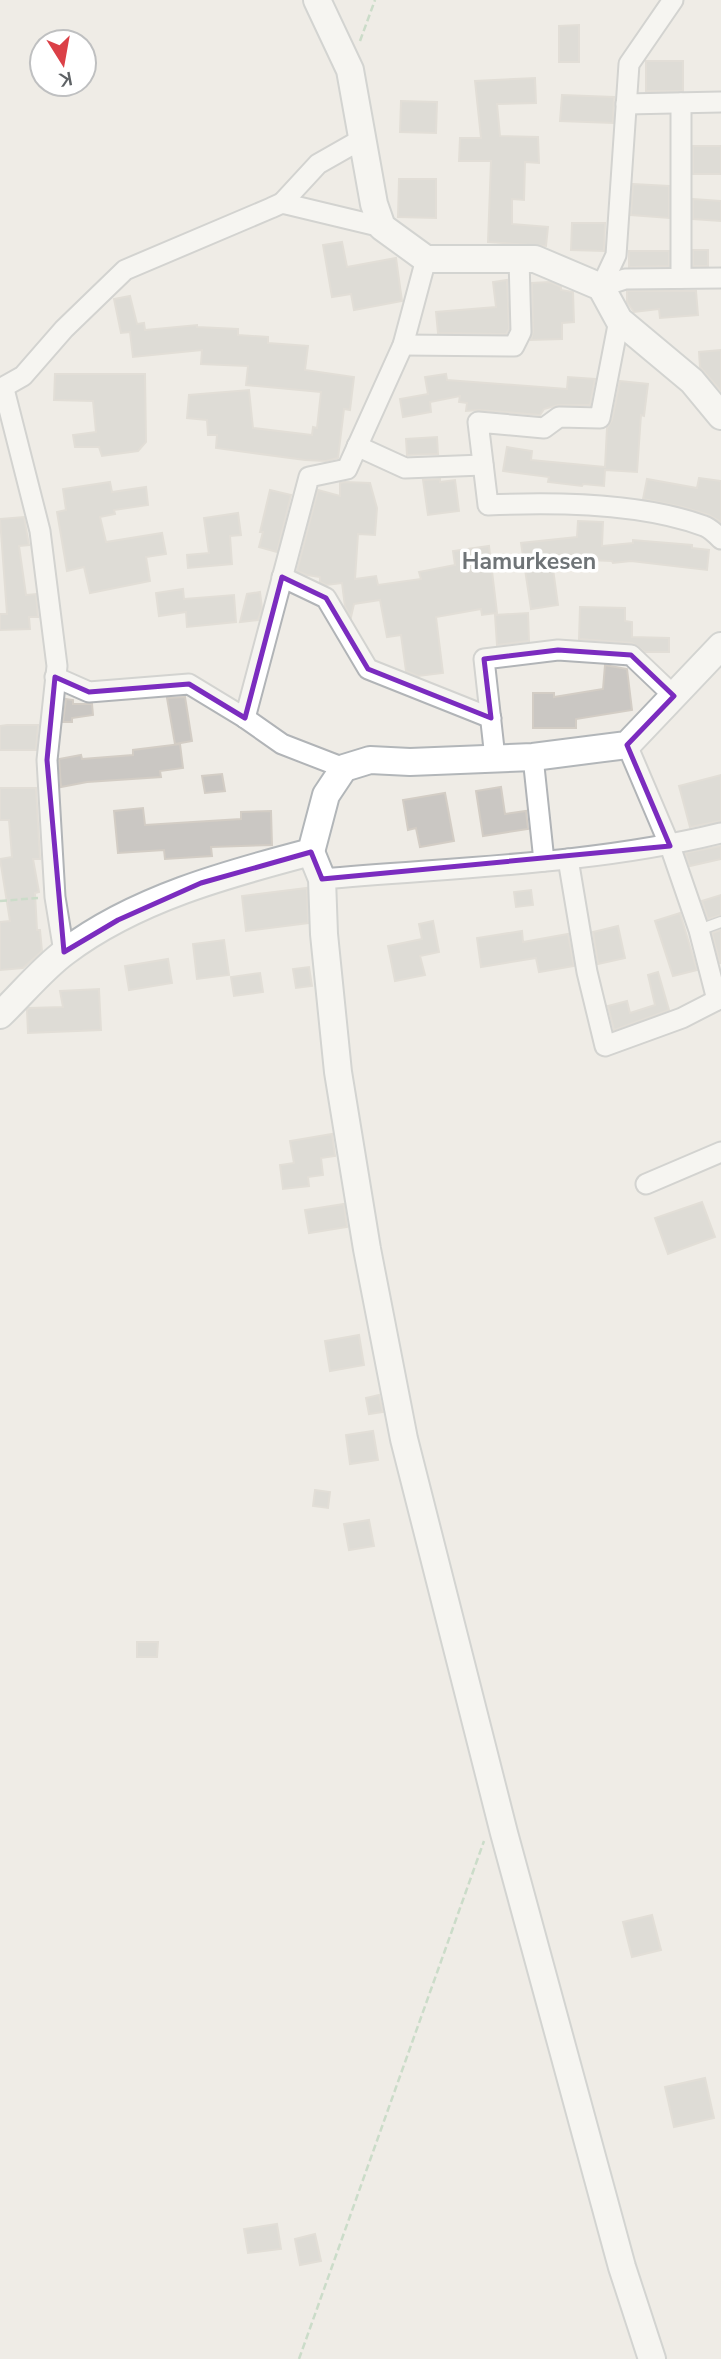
<svg xmlns="http://www.w3.org/2000/svg" width="721" height="2359" viewBox="0 0 721 2359" font-family="'Nunito Sans',sans-serif">
	<style>
		.building { fill: #cac7c3; stroke: #d3cdc5; stroke-width: 2 }
		.lines { fill: none; stroke-linecap: round; stroke-linejoin: round }
		.lane-casing { stroke: #b1b4b7; stroke-width: 13 }
		.street-casing { stroke: #b1b4b7; stroke-width: 23 }
		.secondary-casing { stroke: #b2b6b9; stroke-width: 30 }
		.path { stroke: #a0c7a6; stroke-width: 2.5; stroke-dasharray: 7 3.5; stroke-linecap: butt }
		.lane { stroke: #fff; stroke-width: 10 }
		.street { stroke: #fff; stroke-width: 19 }
		.secondary { stroke: #fff; stroke-width: 26 }
		.marked { fill: none; stroke: #7b2cbf; stroke-width: 5; stroke-linejoin: round }
		.labels { text-anchor: middle; stroke-width: 7; stroke-linejoin: round; paint-order: stroke }
		.quarter-label { font-size: 23px; font-weight: bold; fill: #6f7477; stroke: #fff }
	</style>
	<rect width="100%" height="100%" fill="#efece6"/>
	<g class="building">
		<polygon points="579,25 579,62 559,62 559,26"/>
		<rect x="646" y="61" width="37" height="30"/>
		<polygon points="535,78 536,103 497,104 500,136 538,137 539,163 525,162 524,200 512,199 512,224 548,227 546,246 488,242 491,161 459,161 460,138 481,138 475,81"/>
		<polygon points="562,95 614,97 613,123 560,121"/>
		<polygon points="401,101 437,102 436,133 400,132"/>
		<rect x="693" y="146" width="28" height="28"/>
		<polygon points="399,179 436,179 436,218 398,217"/>
		<polygon points="633,184 669,186 669,218 631,215"/>
		<polygon points="693,199 721,201 721,221 693,219"/>
		<polygon points="572,223 605,223 604,251 571,250"/>
		<polygon points="342,242 347,267 396,258 402,301 354,310 351,294 332,297 323,245"/>
		<rect x="693" y="250" width="15" height="16"/>
		<polygon points="629,251 669,251 669,266 629,267"/>
		<polygon points="507,280 509,329 506,334 438,333 436,312 496,307 493,282"/>
		<polygon points="550,282 561,287 561,290 573,292 574,322 562,323 562,339 531,340 533,332 532,283"/>
		<polygon points="627,291 696,291 698,315 660,318 659,309 634,312 627,302"/>
		<polygon points="130,296 137,324 144,323 145,330 197,325 197,327 238,329 238,335 268,337 268,343 308,346 305,370 354,377 350,410 344,409 338,458 326,461 305,460 216,448 217,435 208,435 207,420 187,418 189,395 249,390 253,428 312,435 313,427 317,428 321,392 246,385 248,366 201,364 202,350 133,357 130,332 121,333 114,299"/>
		<polygon points="721,350 721,391 700,367 699,352"/>
		<polygon points="55,374 145,374 146,442 138,451 102,456 99,447 75,447 73,435 96,432 93,401 54,400"/>
		<polygon points="446,374 447,380 567,389 568,377 595,379 590,405 558,405 544,409 540,415 479,410 466,411 467,403 459,402 460,396 430,402 431,412 403,417 400,399 428,394 425,377"/>
		<polygon points="620,381 648,384 644,416 641,415 637,472 605,470 604,486 583,484 582,486 548,482 549,477 503,471 507,447 532,451 531,460 605,467 607,428 612,420"/>
		<polygon points="437,437 438,454 407,455 406,439"/>
		<polygon points="699,478 721,481 721,522 709,515 683,507 643,499 647,479 697,488"/>
		<polygon points="440,479 440,482 455,480 459,511 428,515 423,480"/>
		<polygon points="110,482 112,492 146,487 148,505 114,510 115,514 100,517 106,542 162,533 166,554 146,557 150,581 90,593 84,567 67,571 57,512 66,510 63,489"/>
		<polygon points="345,482 370,483 377,508 375,535 358,534 355,579 376,576 378,585 421,579 419,572 455,565 453,551 489,546 497,613 482,615 481,609 436,617 443,673 418,676 406,671 401,635 387,637 380,600 354,604 351,617 345,607 342,583 326,585 320,582 320,577 307,575 297,571 318,490 340,496 340,483"/>
		<polygon points="270,490 291,495 277,552 259,547 263,532 260,532"/>
		<polygon points="238,513 241,535 230,536 232,564 188,568 187,555 209,553 204,518"/>
		<polygon points="24,517 29,545 19,546 26,595 36,594 38,617 29,617 30,629 0,630 0,614 7,614 0,519"/>
		<polygon points="578,521 603,522 602,546 633,543 633,540 692,545 692,548 709,550 707,570 631,561 613,563 612,561 563,559 564,568 553,569 558,605 531,609 521,543 577,537"/>
		<polygon points="183,589 184,599 234,595 236,622 187,627 186,612 159,616 156,593"/>
		<polygon points="260,592 262,608 258,620 240,622 247,594"/>
		<polygon points="580,607 625,608 625,621 632,622 632,637 669,638 669,652 645,652 632,643 579,639"/>
		<polygon points="528,613 529,641 497,645 495,615"/>
		<polygon points="605,665 627,669 632,710 576,719 576,728 533,728 533,693 554,693 554,697 603,689"/>
		<polygon points="185,697 192,741 175,744 167,698"/>
		<polygon points="66,699 73,700 73,704 92,704 93,715 72,718 72,722 63,722"/>
		<polygon points="7,725 38,725 36,750 0,750 0,726"/>
		<polygon points="180,744 183,768 160,771 161,777 87,782 61,787 59,759 81,755 82,759 133,755 133,750"/>
		<polygon points="222,774 225,791 205,793 202,776"/>
		<polygon points="721,775 721,821 690,827 679,786"/>
		<polygon points="501,787 505,814 526,811 528,829 483,836 476,791"/>
		<polygon points="0,788 36,788 40,859 33,859 39,892 35,893 37,930 40,930 42,951 23,968 0,970 0,922 10,921 0,859 12,857 9,820 0,820"/>
		<polygon points="445,793 454,841 420,847 416,828 408,830 403,800"/>
		<polygon points="143,808 145,825 241,819 241,812 271,811 272,845 211,847 212,856 165,859 164,850 118,853 114,811"/>
		<polygon points="721,846 721,859 690,866 685,853"/>
		<polygon points="307,888 308,923 246,931 242,896"/>
		<polygon points="531,890 533,905 516,907 514,892"/>
		<polygon points="721,895 721,915 708,919 702,901"/>
		<polygon points="680,913 697,970 673,976 655,921"/>
		<polygon points="433,921 439,952 420,956 425,975 395,981 388,946 422,939 419,924"/>
		<polygon points="618,926 625,958 598,964 593,932"/>
		<polygon points="721,930 721,963 720,963 712,933"/>
		<polygon points="522,931 523,942 568,934 574,966 539,972 536,958 481,967 477,938"/>
		<polygon points="224,940 229,975 197,979 193,944"/>
		<polygon points="168,959 172,983 129,990 125,966"/>
		<polygon points="309,967 312,986 296,988 293,969"/>
		<polygon points="658,972 669,1010 614,1030 608,1006 627,1001 630,1013 655,1005 648,975"/>
		<polygon points="260,973 263,992 234,996 231,977"/>
		<polygon points="99,989 101,1030 28,1033 27,1010 29,1008 63,1007 60,991"/>
		<polygon points="332,1134 335,1156 321,1158 323,1175 308,1177 309,1186 283,1189 280,1165 294,1163 290,1141"/>
		<polygon points="702,1202 715,1237 668,1254 655,1218"/>
		<polygon points="344,1204 347,1227 309,1233 305,1210"/>
		<polygon points="359,1335 364,1365 330,1371 325,1341"/>
		<polygon points="379,1395 383,1412 369,1414 366,1398"/>
		<polygon points="373,1431 378,1460 350,1464 346,1435"/>
		<polygon points="315,1490 330,1492 328,1508 313,1506"/>
		<polygon points="369,1520 374,1546 349,1550 344,1524"/>
		<polygon points="137,1642 158,1642 157,1657 137,1657"/>
		<polygon points="652,1915 661,1950 632,1957 623,1922"/>
		<polygon points="705,2078 714,2118 674,2127 665,2087"/>
		<polygon points="277,2224 281,2249 248,2253 244,2229"/>
		<polygon points="315,2234 321,2261 300,2265 295,2239"/>
	</g>
	<g class="lines">
		<defs>
			<polyline id="lane" points="699,930 721,922"/>
			<g id="street">
				<polyline points="681,103 681,278"/>
				<polyline points="626,104 721,102"/>
				<polyline points="282,203 318,164 362,139"/>
				<polyline points="601,287 616,255 629,64 673,0"/>
				<polyline points="601,287 625,279 721,278"/>
				<path d="M619 320 600 418 559 417 544 428 478 422 488 505C553 502 642 503 704 526 710 528 716 534 721 539"/>
				<polyline points="403,345 514,346 521,332 519,259"/>
				<polyline points="0,389 23,376 64,329 125,270 271,208 282,203 382,227"/>
				<polyline points="4,389 40,531 57,666 47,760 55,897 64,952"/>
				<polyline points="357,446 405,468 483,465"/>
				<polyline points="282,577 326,598 368,669 491,718"/>
				<polyline points="55,677 89,692 189,684 245,718 282,744 344,768"/>
				<polyline points="245,718 309,477 347,469 403,345 426,259"/>
				<polyline points="627,745 670,846 699,930 717,1000"/>
				<polyline points="533,757 544,861"/>
				<polyline points="495,758 484,659 558,650 631,655 674,696"/>
				<polyline points="568,859 587,972 605,1046 682,1018 721,998"/>
				<path d="M322 879C455 867 591 865 721 833"/>
				<polyline points="646,1184 721,1152"/>
			</g>
			<g id="secondary">
				<polyline points="317,0 350,70 374,204 382,227 426,259 535,259 601,287 619,320 692,381 721,416"/>
				<polyline points="311,852 322,879 324,934 338,1072 367,1249 404,1439 504,1833 622,2267 652,2359"/>
				<path d="M0 1015C21 995 42 969 65 952 135 899 227 874 311 852L326 795 344 768 370 760 410 762 533 757 627 745 721 646"/>
			</g>
		</defs>
		<use href="#lane" class="lane-casing"/>
		<use href="#street" class="street-casing"/>
		<use href="#secondary" class="secondary-casing"/>
		<g class="path">
			<polyline points="360,41 375,0"/>
			<polyline points="0,901 38,898"/>
			<polyline points="299,2359 484,1841"/>
		</g>
		<use href="#lane" class="lane"/>
		<use href="#street" class="street"/>
		<use href="#secondary" class="secondary"/>
	</g>
	<path d="M0 0H721V2359H0ZM282 577 326 598 368 669 491 718 484 659 558 650 631 655 674 696 627 745 670 846 322 879 311 852 201 883 118 920 64 952 47 760 55 677 89 692 189 684 245 718Z" fill="#efece6" fill-opacity=".55" fill-rule="evenodd"/>
	<path class="marked" d="M282 577 326 598 368 669 491 718 484 659 558 650 631 655 674 696 627 745 670 846 322 879 311 852 201 883 118 920 64 952 47 760 55 677 89 692 189 684 245 718Z"/>
	<g class="labels">
		<g class="quarter-label">
			<text x="529" y="569">Hamurkesen</text>
		</g>
	</g>
	<g transform="translate(63 63) rotate(169)"><circle r="33" fill="#ffffff" stroke="#bfc0c1" stroke-width="2"/>
	<path d="M0-5L12 26L0 18L-12 26Z" fill="#db4047"/>
	<text y="-10" font-size="19" font-weight="bold" text-anchor="middle" fill="#5e6265">K</text>
	</g>
</svg>
